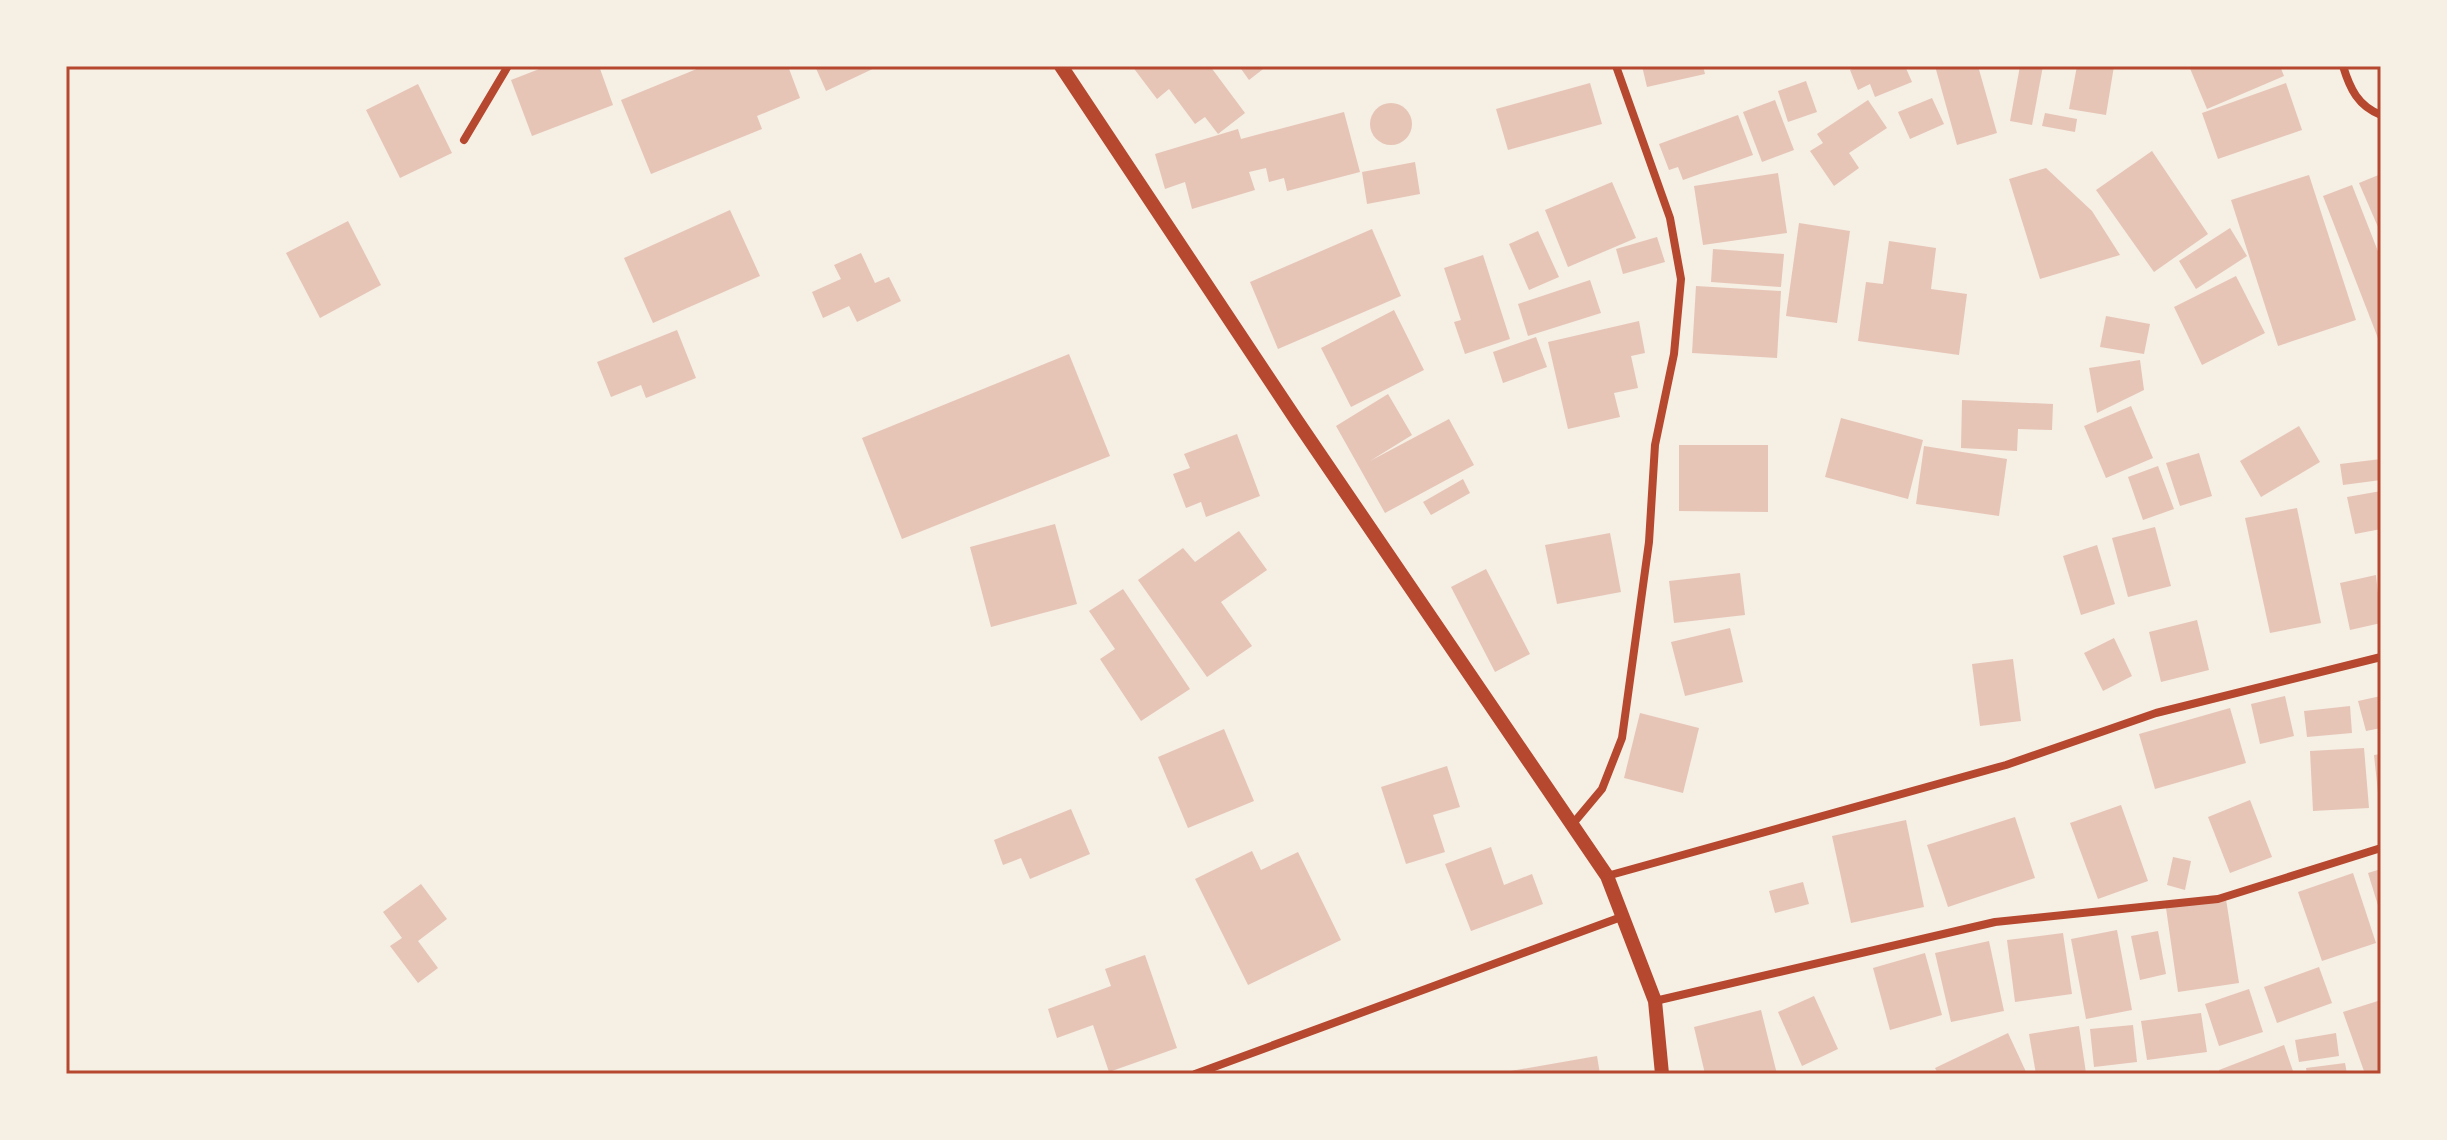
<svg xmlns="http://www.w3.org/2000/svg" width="2447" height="1140" viewBox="0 0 2447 1140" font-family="'Varela Round',sans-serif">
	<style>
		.building { fill: #e6c5b7 }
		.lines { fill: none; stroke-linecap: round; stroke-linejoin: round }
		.minor { stroke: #b5482f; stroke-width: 8 }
		.tertiary { stroke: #b5482f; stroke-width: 14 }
		.neatline { fill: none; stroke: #b5482f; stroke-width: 3 }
	</style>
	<rect width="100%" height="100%" fill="#f6efe4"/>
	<g class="building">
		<polygon points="547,66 599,66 613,105 532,136 511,80"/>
		<polygon points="704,66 788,66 800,98 757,116 762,129 651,174 621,100"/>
		<polygon points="815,66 879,66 826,91"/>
		<polygon points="1132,66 1210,66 1245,113 1218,134 1205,117 1195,124 1169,89 1157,99"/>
		<polygon points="1239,66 1267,66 1249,80"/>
		<polygon points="1642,66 1703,66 1705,74 1647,87"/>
		<polygon points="1858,66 1905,66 1912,82 1875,97 1870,84 1858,90 1850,70"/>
		<polygon points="1935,66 1978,66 1997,133 1957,145"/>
		<polygon points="2020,66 2043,66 2032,125 2010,121"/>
		<polygon points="2077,66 2114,66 2106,115 2069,109"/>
		<polygon points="2189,66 2280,66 2284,76 2207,109"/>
		<polygon points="1806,81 1817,112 1788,122 1778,91"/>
		<polygon points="1590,83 1602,124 1508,150 1496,109"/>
		<polygon points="2286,83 2302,130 2218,159 2202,113"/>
		<polygon points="418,84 452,153 400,178 366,110"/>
		<polygon points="1932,98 1944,124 1910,139 1898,112"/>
		<polygon points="1775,100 1794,150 1762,162 1743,112"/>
		<polygon points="1868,100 1887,128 1849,153 1859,168 1834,186 1810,151 1823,143 1817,134"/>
		<circle cx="1391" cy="124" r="21"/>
		<polygon points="1344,112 1360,172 1287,191 1284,178 1269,182 1266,168 1249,172 1255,190 1192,209 1185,182 1165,189 1155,154 1238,129 1241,139"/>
		<polygon points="2045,113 2077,119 2075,132 2042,126"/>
		<polygon points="1738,115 1753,155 1683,180 1678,167 1669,170 1659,144"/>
		<polygon points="2152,151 2208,234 2154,272 2096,190"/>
		<polygon points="1415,162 1420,194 1367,204 1362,172"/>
		<polygon points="2046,168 2092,211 2120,255 2040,279 2009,179"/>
		<polygon points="1778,173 1787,233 1703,245 1694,186"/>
		<polygon points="2381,174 2381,234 2359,183"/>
		<polygon points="2309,175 2356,320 2278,346 2231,200"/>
		<polygon points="1612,182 1636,238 1568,267 1545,210"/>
		<polygon points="2352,185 2381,259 2381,346 2323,196"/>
		<polygon points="730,210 760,276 653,323 624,258"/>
		<polygon points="348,221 381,285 320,318 286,253"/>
		<polygon points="1799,223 1850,231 1837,323 1786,316"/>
		<polygon points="2230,228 2247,256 2196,289 2179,261"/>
		<polygon points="1372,229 1401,296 1278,349 1250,282"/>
		<polygon points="1538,231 1559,277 1529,290 1509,244"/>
		<polygon points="1657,237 1665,262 1623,274 1616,249"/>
		<polygon points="1889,241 1936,248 1931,289 1967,294 1959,355 1858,341 1866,282 1883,284"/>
		<polygon points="1713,249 1784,254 1781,287 1711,282"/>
		<polygon points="861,253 875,283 889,277 901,301 857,322 849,306 823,318 812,292 841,279 834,265"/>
		<polygon points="1483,255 1510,339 1465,354 1454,322 1461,320 1444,268"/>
		<polygon points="2236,276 2265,333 2202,365 2174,307"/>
		<polygon points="1590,280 1601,313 1528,336 1518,304"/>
		<polygon points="1696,286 1781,291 1777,358 1692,353"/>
		<polygon points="1394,310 1424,370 1351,407 1321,348"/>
		<polygon points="2106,316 2150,324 2144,354 2100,347"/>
		<polygon points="1639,321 1645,353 1631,356 1638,388 1614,393 1620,417 1568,429 1548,342"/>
		<polygon points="677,330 696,378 646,398 641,385 611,397 597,362"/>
		<polygon points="1536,337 1547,367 1503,383 1493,352"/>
		<polygon points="1069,354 1110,456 902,539 862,438"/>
		<polygon points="2140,360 2144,390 2097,413 2089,368"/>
		<polygon points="1388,394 1412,435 1370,461 1449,419 1474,465 1385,513 1336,426"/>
		<polygon points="1962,400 2053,404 2052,430 2018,429 2017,451 1961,448"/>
		<polygon points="2131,406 2153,458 2106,478 2084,426"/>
		<polygon points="1841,418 1923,440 1908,499 1825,477"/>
		<polygon points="2299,426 2320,462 2261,497 2240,461"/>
		<polygon points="1237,434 1260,496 1206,517 1201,502 1186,508 1173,474 1190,468 1184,454"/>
		<polygon points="1679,445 1768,445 1768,512 1679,511"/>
		<polygon points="1924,446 2007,459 1999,516 1916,504"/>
		<polygon points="2199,453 2212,496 2180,506 2166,463"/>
		<polygon points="2381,459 2381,480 2343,485 2340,464"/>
		<polygon points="2158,466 2174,509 2143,520 2128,477"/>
		<polygon points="1463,479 1470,493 1431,515 1423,502"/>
		<polygon points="2381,491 2381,529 2355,534 2347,497"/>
		<polygon points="2297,508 2321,623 2270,633 2245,518"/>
		<polygon points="1055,524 1077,604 991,627 970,547"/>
		<polygon points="2155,527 2171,586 2128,597 2112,538"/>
		<polygon points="1239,531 1267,570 1221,602 1252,646 1207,677 1138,580 1183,548 1195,562"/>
		<polygon points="1610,533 1621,592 1557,604 1545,545"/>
		<polygon points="2097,545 2115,604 2081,615 2063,556"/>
		<polygon points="1486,569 1530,654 1495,672 1451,587"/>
		<polygon points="1740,573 1745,615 1674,623 1669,581"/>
		<polygon points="2376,575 2381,623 2350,630 2340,583"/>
		<polygon points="1123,589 1190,689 1141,721 1100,659 1115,649 1089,611"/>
		<polygon points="2197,620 2209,670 2161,682 2149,632"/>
		<polygon points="1730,628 1743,682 1685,696 1671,642"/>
		<polygon points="2114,638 2132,676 2103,691 2084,653"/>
		<polygon points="2013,659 2021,721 1980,726 1972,664"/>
		<polygon points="2285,696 2294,736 2260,744 2251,704"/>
		<polygon points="2381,696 2381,728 2366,731 2358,701"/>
		<polygon points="2350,706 2352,733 2307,737 2304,711"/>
		<polygon points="2230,708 2246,763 2155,789 2139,734"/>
		<polygon points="1640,713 1699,728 1683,793 1624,778"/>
		<polygon points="1224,729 1254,801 1188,828 1158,757"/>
		<polygon points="2364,748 2369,808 2313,811 2310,751"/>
		<polygon points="2381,754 2381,802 2379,802 2374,755"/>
		<polygon points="1447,766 1460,807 1433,815 1445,852 1406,864 1381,787"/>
		<polygon points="2250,800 2272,857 2230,873 2208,817"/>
		<polygon points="2121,805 2148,881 2098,899 2070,823"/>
		<polygon points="1071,809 1090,854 1030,879 1021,858 1003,865 994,840"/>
		<polygon points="2015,817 2035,878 1948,907 1927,845"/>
		<polygon points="1906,820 1924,907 1851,923 1832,836"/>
		<polygon points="1491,847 1504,885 1532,874 1543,904 1471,931 1445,864"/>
		<polygon points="1252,851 1261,870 1298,852 1341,940 1248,985 1195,879"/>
		<polygon points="2173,857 2191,861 2185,890 2167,885"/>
		<polygon points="2381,869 2381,912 2380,912 2368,873"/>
		<polygon points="2353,873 2376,943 2322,961 2298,892"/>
		<polygon points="1803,882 1809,904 1775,913 1769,891"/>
		<polygon points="421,884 447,919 418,941 438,968 418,983 390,946 402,938 383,912"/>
		<polygon points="2226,899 2239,983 2178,992 2166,908"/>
		<polygon points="2117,930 2132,1010 2086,1019 2071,939"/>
		<polygon points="2158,931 2166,974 2140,980 2131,936"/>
		<polygon points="2063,933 2072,994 2015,1002 2007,940"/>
		<polygon points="1989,941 2004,1011 1951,1022 1935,953"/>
		<polygon points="1925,953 1942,1015 1890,1030 1873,968"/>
		<polygon points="1145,955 1177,1048 1109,1072 1093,1025 1057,1038 1048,1009 1111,986 1105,969"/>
		<polygon points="2319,967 2332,1003 2277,1023 2264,987"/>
		<polygon points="2249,989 2263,1032 2219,1046 2205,1004"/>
		<polygon points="1814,996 1838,1049 1802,1066 1778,1012"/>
		<polygon points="2381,1000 2381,1074 2365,1074 2343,1012"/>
		<polygon points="1761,1010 1777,1074 1705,1074 1694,1027"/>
		<polygon points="2201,1013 2207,1052 2147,1060 2141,1021"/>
		<polygon points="2133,1025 2137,1062 2094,1067 2090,1029"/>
		<polygon points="2079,1026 2086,1073 2036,1074 2029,1034"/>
		<polygon points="2008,1033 2027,1074 1938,1074 1935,1068"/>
		<polygon points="2336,1033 2339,1056 2299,1062 2295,1040"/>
		<polygon points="2284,1045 2294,1074 2220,1074 2219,1070"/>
		<polygon points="1597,1056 1600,1074 1505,1074 1505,1072"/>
		<polygon points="2345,1063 2347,1074 2307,1074 2306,1068"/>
	</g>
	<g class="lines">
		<g class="minor">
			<path d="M2343 66C2350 89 2358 106 2381 115"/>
			<polyline points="464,140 508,66"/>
			<polyline points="1571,826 1602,789 1622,738 1649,542 1655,445 1674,354 1681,279 1670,218 1616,66"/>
			<polyline points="1607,876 2006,765 2156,713 2381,657"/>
			<polyline points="1655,1001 1995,922 2218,899 2381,848"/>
			<polyline points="1195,1074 1624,916"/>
		</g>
		<polyline class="tertiary" points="1061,66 1297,421 1607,876 1655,1001 1662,1074"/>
	</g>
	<rect width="2447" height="1140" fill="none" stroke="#f6efe4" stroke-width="136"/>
	<rect x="68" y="68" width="2311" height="1004" class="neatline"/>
</svg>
